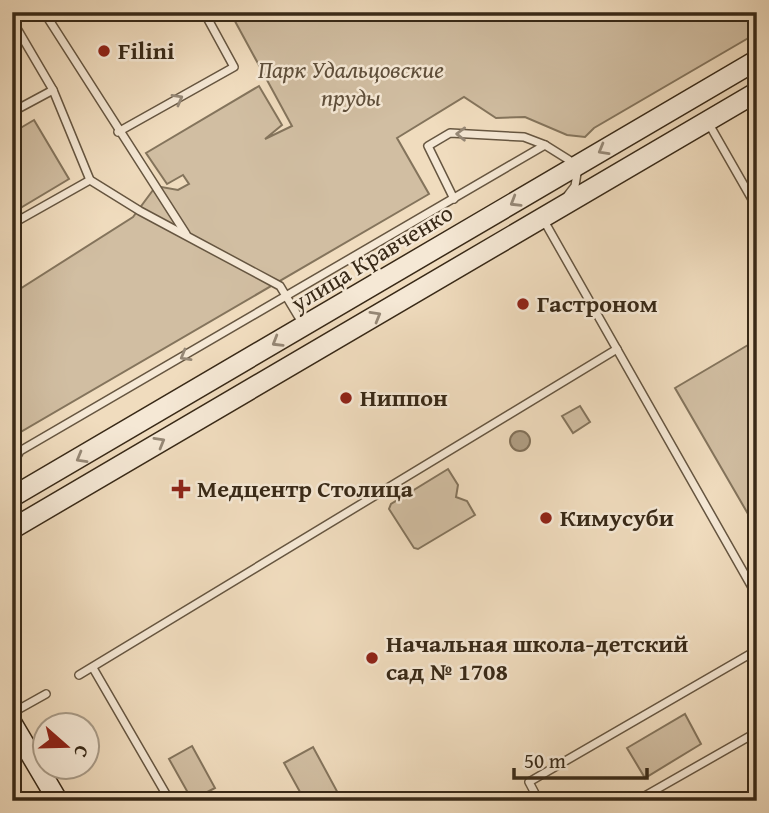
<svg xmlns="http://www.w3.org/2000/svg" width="769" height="813" viewBox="0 0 769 813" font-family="'Gentium Book Plus',serif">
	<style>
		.green { fill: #d1bea2; stroke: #84745c; stroke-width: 2 }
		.water { fill: #b19f85; stroke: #817059; stroke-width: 2 }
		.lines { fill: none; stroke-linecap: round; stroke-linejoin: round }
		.lane-casing { stroke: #665641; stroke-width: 10 }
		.secondary-casing { stroke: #382917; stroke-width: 22 }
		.lane { stroke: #f5e8d5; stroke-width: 7 }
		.secondary { stroke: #f5e8d5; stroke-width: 19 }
		.oneway { stroke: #968876 }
		.poi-dot { fill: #8f2418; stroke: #f5e8d5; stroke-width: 2.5 }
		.labels { text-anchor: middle; stroke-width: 5; stroke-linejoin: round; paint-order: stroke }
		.poi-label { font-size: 24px; font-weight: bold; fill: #382917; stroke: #f5e8d5; text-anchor: start }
		.park-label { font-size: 24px; font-style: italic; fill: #5e4e3a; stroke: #f5e8d5 }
		.street-label { font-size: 24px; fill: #382917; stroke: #f5e8d5 }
	</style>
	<rect width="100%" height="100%" fill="#f0dcbe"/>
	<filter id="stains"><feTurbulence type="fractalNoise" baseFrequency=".00286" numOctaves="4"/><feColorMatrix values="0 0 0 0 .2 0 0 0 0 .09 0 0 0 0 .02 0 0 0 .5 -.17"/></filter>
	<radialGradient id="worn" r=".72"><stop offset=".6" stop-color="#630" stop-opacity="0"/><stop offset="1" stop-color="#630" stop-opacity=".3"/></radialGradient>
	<g class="green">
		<polygon points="230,12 757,12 757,33 594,128 585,137 567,135 525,117 496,118 464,97 397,138 429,194 12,437 12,294 133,217 156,186 178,190 189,184 183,175 167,184 146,153 259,86 282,125 265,139 292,126"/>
		<polygon points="34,120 69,179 12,213 12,133"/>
		<polygon points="748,345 757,360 755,526 675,388"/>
		<polygon points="580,406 590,422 573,433 562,416"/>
		<polygon points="448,469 458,485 456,497 467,501 475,515 418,549 414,548 389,509 391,504"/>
		<polygon points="685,714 701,744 645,778 627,748"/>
		<polygon points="192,746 215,788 192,800 169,759"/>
		<polygon points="313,747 339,795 328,801 305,801 284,763"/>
	</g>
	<circle class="water" cx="520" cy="441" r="10"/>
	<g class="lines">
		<defs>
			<g id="lane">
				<polyline points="44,12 186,234"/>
				<polyline points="12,20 53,90 90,180 140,211 280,286 304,326"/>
				<polyline points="12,112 53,90"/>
				<polyline points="709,124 757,208"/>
				<polyline points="118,132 234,67 204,12"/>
				<polyline points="454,199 428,146 450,133 524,137 545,145"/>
				<polyline points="543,219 757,596"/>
				<polyline points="12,224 90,180"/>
				<polyline points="12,465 20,451 545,145 569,160 577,173 575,186 568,195"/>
				<polyline points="93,668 170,801"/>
				<polyline points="79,675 617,349"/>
				<polyline points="12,713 46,694"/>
				<polyline points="539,801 529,782 757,650"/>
				<polyline points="636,801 757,732"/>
			</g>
			<g id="secondary">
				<polyline points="12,497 757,60"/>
				<polyline points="12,529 757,92"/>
				<polyline points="12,723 58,801"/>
			</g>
		</defs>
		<use href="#lane" class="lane-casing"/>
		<use href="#secondary" class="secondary-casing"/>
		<use href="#lane" class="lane"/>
		<use href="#secondary" class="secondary"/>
	</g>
	<defs><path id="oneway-chevron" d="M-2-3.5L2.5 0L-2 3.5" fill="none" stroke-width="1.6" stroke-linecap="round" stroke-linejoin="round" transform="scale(1.75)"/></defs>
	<g class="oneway">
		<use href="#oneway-chevron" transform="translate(178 99) rotate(-29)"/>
		<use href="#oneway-chevron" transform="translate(461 134) rotate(-179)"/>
		<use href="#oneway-chevron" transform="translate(603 150) rotate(150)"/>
		<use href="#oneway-chevron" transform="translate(515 202) rotate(149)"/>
		<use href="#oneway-chevron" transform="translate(376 316) rotate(-30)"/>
		<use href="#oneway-chevron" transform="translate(277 342) rotate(149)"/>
		<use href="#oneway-chevron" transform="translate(185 356) rotate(150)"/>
		<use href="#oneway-chevron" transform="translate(160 442) rotate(-30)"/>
		<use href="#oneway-chevron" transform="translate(81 458) rotate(150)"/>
	</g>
	<g class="poi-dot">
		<circle cx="104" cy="51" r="7"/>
		<circle cx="523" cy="304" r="7"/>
		<circle cx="346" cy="398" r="7"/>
		<path d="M177.5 478.5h7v7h7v7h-7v7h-7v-7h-7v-7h7z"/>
		<circle cx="546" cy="518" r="7"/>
		<circle cx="372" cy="658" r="7"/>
	</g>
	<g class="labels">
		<g class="poi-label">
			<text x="118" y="59">Filini</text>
			<text x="537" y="312">Гастроном</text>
			<text x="360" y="406">Ниппон</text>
			<text x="197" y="497">Медцентр Столица</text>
			<text x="560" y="526">Кимусуби</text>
			<text x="386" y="652">Начальная школа-детский<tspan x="386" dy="28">сад № 1708</tspan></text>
		</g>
		<g class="park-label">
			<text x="351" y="78">Парк Удальцовские<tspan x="351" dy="28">пруды</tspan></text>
		</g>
		<g class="street-label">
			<text transform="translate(372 258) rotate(-31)" y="8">улица Кравченко</text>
		</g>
	</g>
	<rect width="769" height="813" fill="none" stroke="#f0dcbe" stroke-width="42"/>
	<rect x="14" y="14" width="741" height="785" fill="none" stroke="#382917" stroke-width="3.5"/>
	<rect x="21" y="21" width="727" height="771" fill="none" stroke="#382917" stroke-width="2"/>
	<g transform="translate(66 746) rotate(110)"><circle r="33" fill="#f5e8d5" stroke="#a99c89" stroke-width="2"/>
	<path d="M0-5L12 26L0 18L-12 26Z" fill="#8f2418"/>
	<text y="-10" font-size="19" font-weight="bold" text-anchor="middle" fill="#382917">С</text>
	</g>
	<path d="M514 768v10h133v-10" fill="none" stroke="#382917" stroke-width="3.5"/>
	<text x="524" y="768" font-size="21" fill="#382917" stroke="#f5e8d5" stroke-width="5" paint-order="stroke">50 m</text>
	<rect width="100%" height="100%" filter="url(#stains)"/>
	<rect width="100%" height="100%" fill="url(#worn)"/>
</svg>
